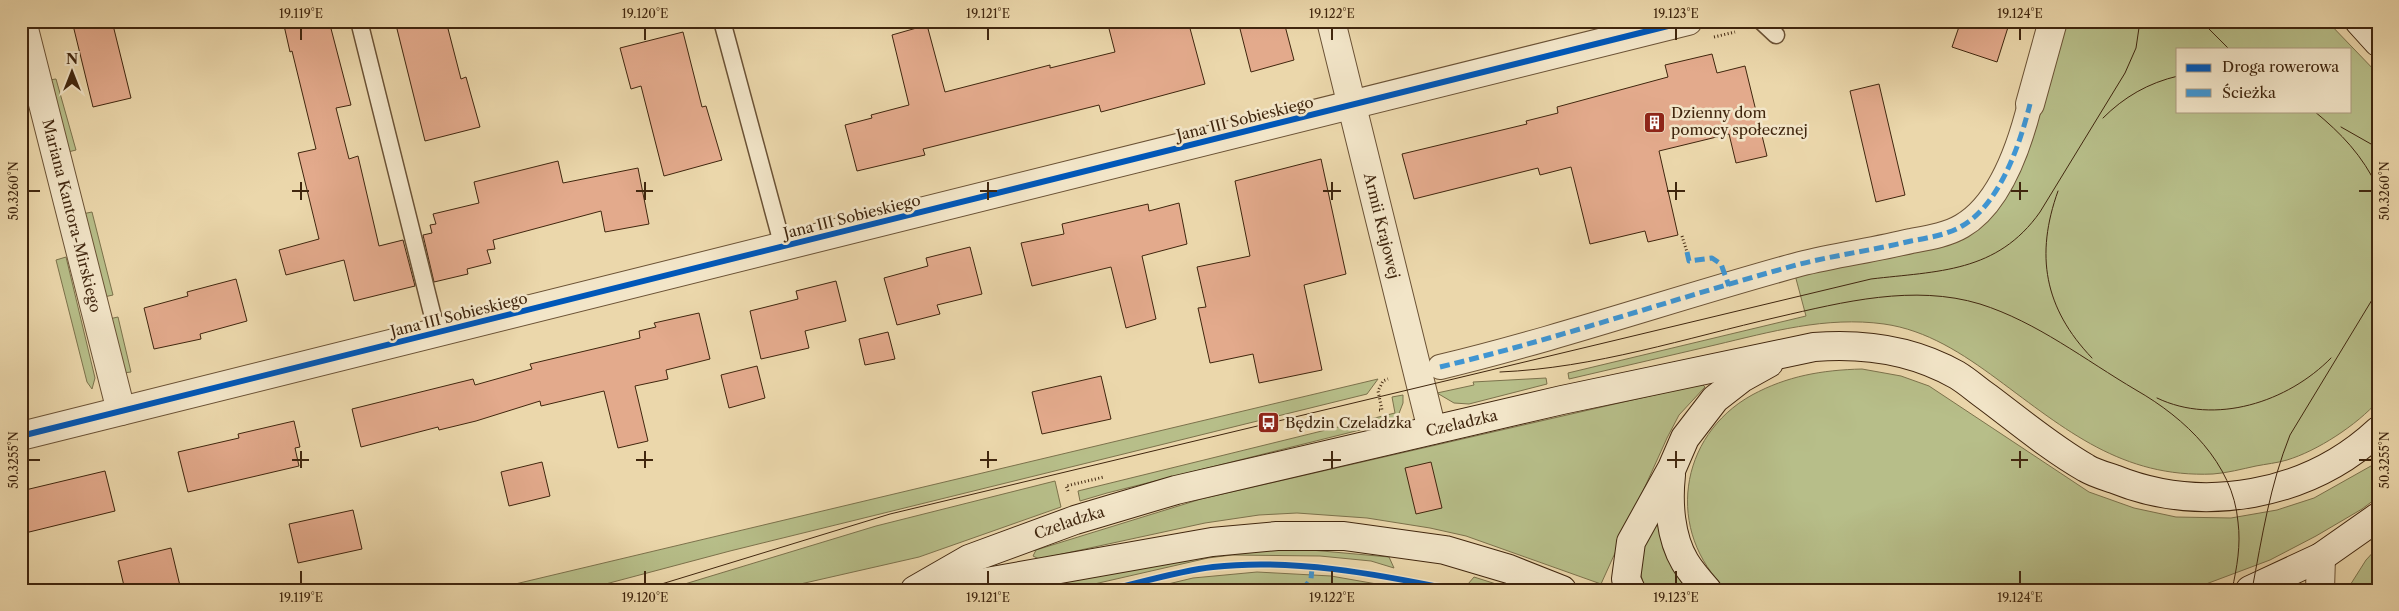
<svg xmlns="http://www.w3.org/2000/svg" width="2399" height="611" viewBox="0 0 2399 611" font-family="'Libre Caslon Text',serif">
	<style>
		.green { fill: #b7be89; stroke: #7c724c; fill-rule: evenodd }
		.building { fill: #e3aa8c; stroke: #40260e }
		.lines { fill: none; stroke-linecap: round; stroke-linejoin: round }
		.service-casing { stroke: #6b5235; stroke-width: 19 }
		.pedestrian-casing { stroke: #6b5235; stroke-width: 26 }
		.minor-casing { stroke: #6b5235; stroke-width: 30 }
		.tertiary-casing { stroke: #6b5235; stroke-width: 30 }
		.secondary-casing { stroke: #40260e; stroke-width: 30 }
		.path { stroke: #40260e; stroke-width: 3; stroke-dasharray: 1 2.5; stroke-linecap: butt }
		.service { stroke: #f2e5c8; stroke-width: 16 }
		.pedestrian { stroke: #f2e5c8; stroke-width: 24 }
		.minor { stroke: #f2e5c8; stroke-width: 28 }
		.tertiary { stroke: #f2e5c8; stroke-width: 28 }
		.secondary { stroke: #f2e5c8; stroke-width: 28 }
		.tram { stroke: #40260e; stroke-width: 1 }
		.quiet { stroke: #3f95d2; stroke-width: 5; stroke-dasharray: 10 5; stroke-linecap: butt }
		.cycleway-casing { stroke: #f2e5c8; stroke-width: 9 }
		.cycleway { stroke: #0057b8; stroke-width: 6 }
		.ticks { fill: none; stroke: #40260e; stroke-width: 2 }
		.labels { text-anchor: middle; stroke-width: 5; stroke-linejoin: round; paint-order: stroke }
		.poi-label { font-size: 15px; fill: #40260e; stroke: #f2e5c8; text-anchor: start }
		.street-label { font-size: 15px; fill: #40260e; stroke: #f2e5c8 }
		.neatline { fill: none; stroke: #40260e; stroke-width: 2 }
		.ticks-label { font-size: 12px; text-anchor: middle; fill: #40260e }
	</style>
	<rect width="100%" height="100%" fill="#ebd7ab"/>
	<filter id="stains"><feTurbulence type="fractalNoise" baseFrequency=".004" numOctaves="4"/><feColorMatrix values="0 0 0 0 .2 0 0 0 0 .09 0 0 0 0 .02 0 0 0 .5 -.17"/></filter>
	<radialGradient id="worn" r=".72"><stop offset=".6" stop-color="#630" stop-opacity="0"/><stop offset="1" stop-color="#630" stop-opacity=".3"/></radialGradient>
	<g class="green">
		<path d="M2060 21H2327L2378 74V401C2357 425 2317 451 2287 460 2277 463 2266 464 2256 466 2242 469 2227 473 2213 474 2122 478 2066 430 1997 379 1963 354 1927 330 1884 324 1826 316 1770 332 1715 345 1666 356 1618 368 1569 379L1568 373 1806 316 1795 275 1973 228ZM2178 49H2350V111H2178Z"/>
		<polygon points="56,79 76,150 68,152 49,80"/>
		<polygon points="92,212 113,295 104,297 82,214"/>
		<polygon points="66,257 95,378 92,389 87,382 56,260"/>
		<polygon points="118,317 131,372 123,373 109,319"/>
		<path d="M1862 369 1901 376 1929 386 2089 492 2134 508 2176 517 2231 518 2277 510 2314 498 2378 462V497L2362 509 2316 536 2270 560 2190 590H1727C1665 532 1678 436 1752 395 1787 376 1822 370 1862 369Z"/>
		<polygon points="1546,378 1547,384 1469,404 1454,403 1437,393 1474,385 1473,382"/>
		<polygon points="1378,379 1367,394 730,551 583,590 490,590"/>
		<polygon points="1702,384 1705,387 1679,415 1667,438 1601,584 1466,536 1430,528 1367,518 1297,513 1259,515 1205,523 1039,559 1033,556 1036,550 1201,499"/>
		<polygon points="1403,395 1403,403 1398,416 1384,424 1107,493 1080,501 1078,491 1395,413 1392,397"/>
		<polygon points="1055,481 1061,507 919,557 774,590 665,590 876,526"/>
		<path d="M1657 520 1674 570 1686 590H1646C1633 561 1643 545 1657 520Z"/>
		<polygon points="2378,547 2378,590 2347,590 2366,560"/>
		<polygon points="1288,548 1389,557 1394,568 1371,561 1320,556 1232,555 1208,558 1068,590 1014,590 1156,560"/>
		<polygon points="1257,572 1331,576 1411,590 1143,590 1193,578"/>
		<polygon points="1474,577 1515,590 1490,590 1468,584"/>
	</g>
	<g class="building">
		<polygon points="72,21 112,21 131,98 93,107"/>
		<polygon points="283,21 329,21 351,105 336,108 349,159 358,156 379,246 403,240 415,286 354,301 344,260 286,275 279,250 319,239 298,153 316,149 292,51 290,52"/>
		<polygon points="395,21 446,21 461,79 466,77 480,127 425,141"/>
		<polygon points="1107,21 1188,21 1205,84 1101,112 1099,105 923,149 925,155 857,171 845,125 872,118 871,115 909,105 892,35 927,25 945,92 1050,65 1050,68 1115,52"/>
		<polygon points="1238,21 1265,21 1266,27 1284,22 1294,60 1251,72"/>
		<polygon points="1961,21 2010,21 1997,62 1952,47"/>
		<polygon points="683,32 702,107 706,106 722,160 664,176 641,86 631,89 620,48"/>
		<polygon points="1712,54 1717,73 1745,66 1767,156 1736,163 1729,134 1659,151 1678,235 1648,242 1645,231 1590,244 1571,167 1540,175 1538,168 1414,199 1402,154 1527,124 1526,121 1558,113 1557,107 1668,77 1665,65"/>
		<polygon points="1879,84 1905,195 1876,202 1850,91"/>
		<polygon points="1321,159 1346,274 1304,285 1322,370 1259,383 1253,354 1210,363 1198,308 1206,307 1197,267 1250,256 1235,181"/>
		<polygon points="558,161 563,183 638,168 649,224 605,232 601,211 493,240 495,249 487,250 491,263 467,269 468,274 434,282 423,235 432,233 430,225 436,224 433,214 479,203 474,182"/>
		<polygon points="1179,203 1187,244 1142,256 1156,319 1126,328 1111,267 1032,286 1021,243 1064,234 1062,224 1148,204 1149,211"/>
		<polygon points="970,247 982,294 937,305 940,314 897,325 884,278 928,266 926,258"/>
		<polygon points="236,279 247,321 200,334 201,339 154,349 144,308 188,296 187,292"/>
		<polygon points="836,281 846,321 805,331 809,348 761,359 750,311 798,299 796,291"/>
		<polygon points="699,313 710,359 666,370 668,379 635,386 648,441 618,448 604,391 541,406 540,401 476,421 439,430 438,427 361,447 352,409 473,379 475,385 532,369 530,364 640,338 639,331 656,327 654,323"/>
		<polygon points="888,332 895,359 865,365 859,339"/>
		<polygon points="757,366 765,398 729,408 721,375"/>
		<polygon points="1101,376 1111,419 1042,434 1032,392"/>
		<polygon points="294,421 300,447 295,448 299,466 188,492 178,452 239,438 238,434"/>
		<polygon points="542,462 550,496 509,506 501,472"/>
		<polygon points="1431,462 1442,508 1416,514 1405,468"/>
		<polygon points="105,471 115,511 21,534 21,491"/>
		<polygon points="353,510 362,549 298,563 289,524"/>
		<polygon points="171,548 181,590 125,590 118,561"/>
	</g>
	<g class="lines">
		<defs>
			<g id="service">
				<polyline points="359,21 437,333"/>
				<polyline points="722,21 783,247"/>
				<polyline points="1761,21 1776,35"/>
			</g>
			<path id="pedestrian" d="M1440 367C1561 338 1679 297 1800 264 1836 255 1874 250 1911 241 1927 238 1947 235 1962 226 2000 204 2020 144 2030 104"/>
			<g id="minor">
				<path id="s1" d="M22 21 121 411"/>
				<path id="s2" d="M1331 21 1432 430"/>
				<polyline points="2030,104 2053,21"/>
				<polyline points="21,436 1688,21"/>
			</g>
			<polyline id="tertiary" points="2320,590 2321,557"/>
			<g id="secondary">
				<polyline points="2359,21 2378,42"/>
				<path d="M1671 475C1668 502 1670 537 1685 562 1691 572 1699 581 1707 590"/>
				<path id="s3" d="M915 590 969 559 1075 520 1176 490 1562 400 1814 347C1864 343 1913 350 1957 375 1967 381 1977 390 1987 397 2019 421 2051 448 2086 468 2094 473 2105 476 2114 479 2203 515 2308 496 2378 431"/>
				<polyline points="941,590 1212,542 1277,536 1344,536 1445,550 1509,569 1562,590"/>
				<polyline points="1631,590 1626,579 1631,542 1672,468 1685,438 1715,399 1742,378 1769,363"/>
				<polyline points="2250,590 2321,557 2378,517"/>
			</g>
		</defs>
		<use href="#service" class="service-casing"/>
		<use href="#pedestrian" class="pedestrian-casing"/>
		<use href="#minor" class="minor-casing"/>
		<use href="#tertiary" class="tertiary-casing"/>
		<use href="#secondary" class="secondary-casing"/>
		<g class="path">
			<polyline points="1714,37 1735,32"/>
			<polyline points="1682,236 1687,252"/>
			<polyline points="1379,410 1382,410 1378,391 1383,381 1388,379"/>
			<polyline points="1068,491 1066,486 1104,477"/>
			<polyline points="1430,585 1431,590"/>
		</g>
		<use href="#service" class="service"/>
		<use href="#pedestrian" class="pedestrian"/>
		<use href="#minor" class="minor"/>
		<use href="#tertiary" class="tertiary"/>
		<use href="#secondary" class="secondary"/>
		<g class="tram">
			<polyline points="2201,21 2229,49"/>
			<path d="M2314 111C2342 134 2362 155 2378 188"/>
			<path d="M2103 118C2124 97 2148 83 2178 76"/>
			<polyline points="2341,127 2378,148"/>
			<path d="M2058 191C2035 255 2044 308 2092 358"/>
			<path d="M1500 372C1595 368 1686 338 1778 317 1843 302 1914 284 1980 304 2037 322 2085 360 2136 390 2185 418 2233 463 2238 522 2241 545 2237 567 2232 590"/>
			<path d="M2157 398C2215 426 2288 402 2331 358"/>
			<path d="M642 590 890 514 1871 279C1938 271 1997 273 2040 212L2125 73 2136 48 2140 21"/>
			<path d="M2252 590C2262 537 2270 485 2290 435L2378 290"/>
		</g>
		<g class="quiet">
			<polyline points="1687,252 1689,261 1712,258 1721,264 1729,286"/>
			<path d="M1440 367C1561 338 1679 297 1800 264 1836 255 1874 250 1911 241 1927 238 1947 235 1962 226 2000 204 2020 144 2030 104"/>
			<polyline points="1302,590 1311,579 1312,568"/>
		</g>
		<defs>
			<g id="cycleway">
				<polyline points="21,436 1688,21"/>
				<path d="M1109 590C1143 582 1178 571 1213 567 1291 558 1377 574 1454 590"/>
			</g>
		</defs>
		<use href="#cycleway" class="cycleway-casing"/>
		<use href="#cycleway" class="cycleway"/>
	</g>
	<path class="ticks" d="M301 28V40M645 28V40M988 28V40M1332 28V40M1676 28V40M2020 28V40M301 182V200M645 182V200M988 182V200M1332 182V200M1676 182V200M2020 182V200M28 191H40M292 191H309M636 191H653M980 191H997M1323 191H1341M1667 191H1685M2011 191H2028M2359 191H2372M301 451V468M645 451V468M988 451V468M1332 451V468M1676 451V468M2020 451V468M28 460H40M292 460H309M636 460H653M980 460H997M1323 460H1341M1667 460H1685M2011 460H2028M2359 460H2372M301 571V584M645 571V584M988 571V584M1332 571V584M1676 571V584M2020 571V584"/>
	<defs>
		<symbol id="building-square" viewBox="-11 -11 22 22"><rect x="-9" y="-9" width="18" height="18" rx="4" fill="#8f2418" stroke="#f2e5c8"/><path d="M-4-6H4V6H1V3H-1V6H-4ZM-2.5-4.3h1.7v1.8h-1.7ZM.8-4.3h1.7v1.8H.8ZM-2.5-1h1.7V.8h-1.7ZM.8-1h1.7V.8H.8Z" fill="#fff"/></symbol>
		<symbol id="bus-square" viewBox="-11 -11 22 22"><rect x="-9" y="-9" width="18" height="18" rx="4" fill="#8f2418" stroke="#f2e5c8"/><path d="M-5-6H5V4H4V6H2V4H-2V6H-4V4H-5ZM-3.5-4V0h7V-4ZM-3.5 1.2v1.5H-2V1.2ZM2 1.2v1.5H3.5V1.2Z" fill="#fff"/></symbol>
	</defs>
	<g fill-rule="evenodd">
		<use href="#building-square" x="1642" y="110" width="25" height="25"/>
		<use href="#bus-square" x="1256" y="410" width="25" height="25"/>
	</g>
	<g class="labels">
		<g class="poi-label">
			<text x="1671" y="118">Dzienny dom<tspan x="1671" dy="17">pomocy społecznej</tspan></text>
			<text x="1285" y="428">Będzin Czeladzka</text>
		</g>
		<g class="street-label">
			<text transform="translate(1245 119) rotate(-14)" y="5">Jana III Sobieskiego</text>
			<text dy="5" stroke="none"><textPath href="#s1" startOffset="201">Mariana Kantora-Mirskiego</textPath></text>
			<text transform="translate(852 217) rotate(-14)" y="5">Jana III Sobieskiego</text>
			<text dy="5" stroke="none"><textPath href="#s2" startOffset="211">Armii Krajowej</textPath></text>
			<text transform="translate(459 315) rotate(-14)" y="5">Jana III Sobieskiego</text>
			<text dy="5" stroke="none"><textPath href="#s3" startOffset="574">Czeladzka</textPath></text>
			<text dy="5" stroke="none"><textPath href="#s3" startOffset="169">Czeladzka</textPath></text>
		</g>
	</g>
	<rect width="2399" height="611" fill="none" stroke="#ebd7ab" stroke-width="55"/>
	<rect x="2176" y="48" width="175" height="65" fill="#f2e5c8" stroke="#ab997e"/>
	<rect x="2186" y="64" width="25" height="8" fill="#0057b8" stroke="#ab997e"/>
	<text x="2222" y="72" font-size="15" fill="#40260e">Droga rowerowa</text>
	<rect x="2186" y="89" width="25" height="8" fill="#3f95d2" stroke="#ab997e"/>
	<text x="2222" y="98" font-size="15" fill="#40260e">Ścieżka</text>
	<g transform="translate(72 72)" stroke="#f2e5c8" stroke-width="4" paint-order="stroke">
	<path d="M0-4L9 19L0 12L-9 19Z" fill="#40260e"/>
	<text y="-8" font-size="14" font-weight="bold" text-anchor="middle" fill="#40260e">N</text>
	</g>
	<rect x="28" y="28" width="2344" height="556" class="neatline"/>
	<g class="ticks-label">
		<text x="301" y="18">19.119°E</text>
		<text x="645" y="18">19.120°E</text>
		<text x="988" y="18">19.121°E</text>
		<text x="1332" y="18">19.122°E</text>
		<text x="1676" y="18">19.123°E</text>
		<text x="2020" y="18">19.124°E</text>
		<text transform="translate(14 191) rotate(-90)" y="4">50.3260°N</text>
		<text transform="translate(2385 191) rotate(-90)" y="4">50.3260°N</text>
		<text transform="translate(14 460) rotate(-90)" y="4">50.3255°N</text>
		<text transform="translate(2385 460) rotate(-90)" y="4">50.3255°N</text>
		<text x="301" y="602">19.119°E</text>
		<text x="645" y="602">19.120°E</text>
		<text x="988" y="602">19.121°E</text>
		<text x="1332" y="602">19.122°E</text>
		<text x="1676" y="602">19.123°E</text>
		<text x="2020" y="602">19.124°E</text>
	</g>
	<rect width="100%" height="100%" filter="url(#stains)"/>
	<rect width="100%" height="100%" fill="url(#worn)"/>
</svg>
